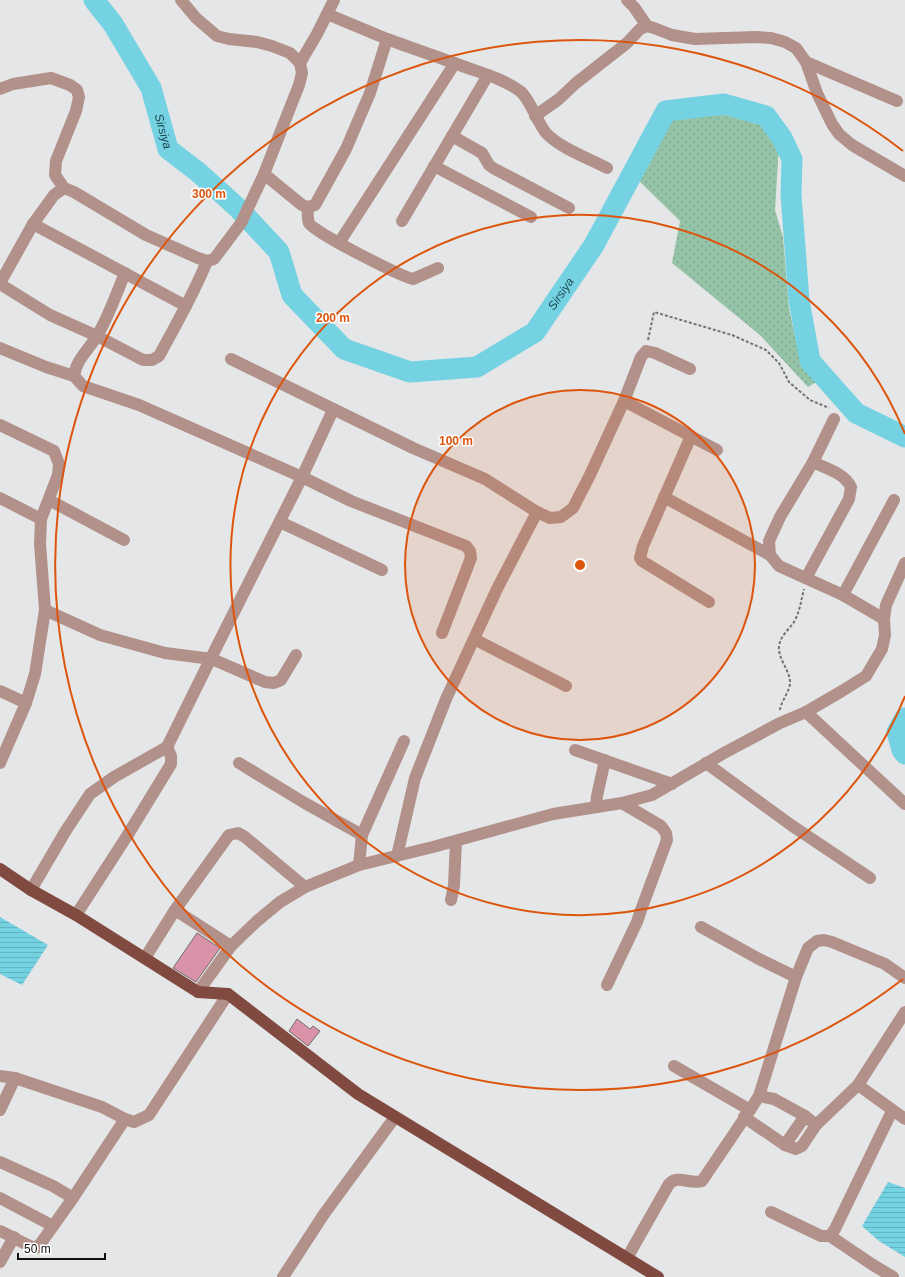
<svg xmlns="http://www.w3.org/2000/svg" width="905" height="1277" viewBox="0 0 905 1277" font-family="Helvetica,sans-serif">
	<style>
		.grass { fill: url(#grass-dots) }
		.water { fill: url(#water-rules) }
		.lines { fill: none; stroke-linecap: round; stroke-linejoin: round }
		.river { stroke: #75d2e2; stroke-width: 21 }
		.building { fill: #d992a8; stroke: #6f6d6d }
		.path { stroke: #727374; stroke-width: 2; stroke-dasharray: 3 2; stroke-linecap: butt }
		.minor { stroke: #b2918a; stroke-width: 12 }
		.major { stroke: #814a40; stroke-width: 12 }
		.ring { fill: none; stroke: #dd550c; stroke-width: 2 }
		.labels { text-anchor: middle; stroke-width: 3; stroke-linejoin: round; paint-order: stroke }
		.water-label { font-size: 12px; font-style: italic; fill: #1b464d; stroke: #fff }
		.centre { fill: #dd550c; stroke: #fff; stroke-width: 2 }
		.ring-label { font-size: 12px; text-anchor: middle; font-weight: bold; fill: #dd550c; stroke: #fff; stroke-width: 3; stroke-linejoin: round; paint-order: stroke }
	</style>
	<defs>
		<pattern id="grass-dots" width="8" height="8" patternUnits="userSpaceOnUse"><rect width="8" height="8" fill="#95c3a7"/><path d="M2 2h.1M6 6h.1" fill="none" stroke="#7fa68f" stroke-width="1.8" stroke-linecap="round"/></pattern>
		<pattern id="water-rules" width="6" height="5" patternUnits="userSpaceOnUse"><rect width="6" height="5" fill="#75d2e2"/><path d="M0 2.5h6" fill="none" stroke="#64b3c1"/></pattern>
	</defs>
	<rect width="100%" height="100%" fill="#e5e6e7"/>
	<polygon class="grass" points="690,100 734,106 765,126 779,145 775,210 783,237 789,308 796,341 818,381 808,387 760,335 672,263 680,221 634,176 639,151 667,109"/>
	<g class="water">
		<polygon points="0,917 48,945 22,985 0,974"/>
		<polygon points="888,1182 905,1188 905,1257 879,1241 862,1226"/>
	</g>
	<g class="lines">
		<g class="river">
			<path id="s1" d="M94 0 113 24 151 88 168 149 198 172 239 209 279 252 292 295 344 349 410 372 477 367 535 332 594 245 666 111 724 104 766 116 782 138 792 159 791 195 799 300 810 361 856 413 905 437"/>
			<polyline points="905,718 897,732 902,750 905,754"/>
		</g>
	</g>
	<g class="building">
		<polygon points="197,933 220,948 196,982 173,968"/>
		<polygon points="297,1019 310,1029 313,1026 320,1031 308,1046 289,1031"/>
	</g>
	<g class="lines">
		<g class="path">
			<polyline points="648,340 654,312 732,335 766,350 779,363 789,382 810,400 829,408"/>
			<path d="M780 710C781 701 791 690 790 681 789 668 775 656 780 642 782 635 790 628 794 622 800 611 801 601 804 589"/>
		</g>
		<g class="minor">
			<polyline points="627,0 634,7 647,26"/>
			<path d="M387 39C414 49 441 58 468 68 485 74 505 80 520 91 530 99 537 122 546 133 560 148 588 158 607 168"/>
			<polyline points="806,62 897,101"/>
			<polyline points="300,63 317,34 334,0"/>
			<polyline points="0,89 13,84 51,78 70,85 77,90 79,97 76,111 56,161 55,175 64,188"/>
			<polyline points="535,116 559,99 576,83 627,43 640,29 647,26 654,28 672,35 695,39 756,37 771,38 785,42 796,48 806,62 817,93 832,124 839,134 852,145 905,176"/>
			<polyline points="452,136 482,153 489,165 493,168 569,208"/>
			<polyline points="434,166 531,217"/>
			<polyline points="264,174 302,205 308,207 315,205 346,149 370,93 387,39 327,14"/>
			<path d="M308 207C308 212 307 219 309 223 313 232 400 276 413 279L438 268"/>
			<polyline points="402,221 488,75"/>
			<polyline points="33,224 186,306"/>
			<polyline points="339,243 455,63"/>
			<path d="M125 273C117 292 108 318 97 336 89 349 76 360 74 376L83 386 139 405 302 477 351 501 466 546 470 551 471 558 442 633"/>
			<polyline points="0,283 33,224 54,195 64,188 74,192 146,235 198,258 207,261 214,259 241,223 264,174 299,85 302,73 300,63 290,53 272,46 257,42 229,39 217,36 196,18 181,0"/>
			<path d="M0 284 50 315 97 336 143 360H152L159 356C176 324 194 294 207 261"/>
			<polyline points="0,348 46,367 74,376"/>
			<polyline points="231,359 413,448 485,479 537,512 550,518 561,517 573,508 590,475 624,401 641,357 646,351 655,353 690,369"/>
			<polyline points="624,401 717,450"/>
			<polyline points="0,425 54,451 59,464 58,475 41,519 40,544 45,610 35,674 26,703 0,763"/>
			<polyline points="691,436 643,546 640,558 642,561 709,602"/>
			<polyline points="664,497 770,555"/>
			<polyline points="0,498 41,519"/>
			<polyline points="49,500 124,540"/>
			<polyline points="280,522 382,570"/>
			<path d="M806 578 849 499 851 487C844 473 827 469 813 462L834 419"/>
			<polyline points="843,595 894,500"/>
			<polyline points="45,610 100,635 165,653 212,659 265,682 274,683 281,680 296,655"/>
			<polyline points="884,619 886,605 905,563"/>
			<polyline points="474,639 566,686"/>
			<polyline points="0,691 26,703"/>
			<polyline points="806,712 905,804"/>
			<polyline points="575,750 672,784"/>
			<polyline points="239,763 303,802 362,835"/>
			<polyline points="706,763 791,825 870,878"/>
			<polyline points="596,807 597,796 605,760"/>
			<polyline points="397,856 415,778 446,699 497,589 537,512"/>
			<polyline points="359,865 362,835 404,741"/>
			<polyline points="31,890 65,832 90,794 114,777 167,747 215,650 302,477 333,410"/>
			<polyline points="451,900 454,885 456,841"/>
			<polyline points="175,910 231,946"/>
			<polyline points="76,915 127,836 171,764 171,756 167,747"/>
			<polyline points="701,927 759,959 796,977"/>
			<polyline points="145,958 175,910 229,835 238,833 245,837 305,887"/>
			<polyline points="607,985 637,922 641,910 667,840 666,833 661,826 622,803"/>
			<polyline points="198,992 231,946 257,921 280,902 305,887 359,865 433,847 553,814 622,803 652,795 724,753 780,723 806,712 842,691 866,676 882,649 885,635 884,619 843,595 779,566 770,555 769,541 780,517 813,462"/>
			<polyline points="674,1066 750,1110 759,1096 774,1099 805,1116"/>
			<polyline points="0,1076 15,1078 102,1107 125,1119 134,1122 149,1115 228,994"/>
			<polyline points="858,1085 905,1119"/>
			<polyline points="759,1096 796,977 808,948 817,941 824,940 832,942 885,964 905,978"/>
			<polyline points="0,1110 15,1078"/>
			<polyline points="744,1117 785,1145 796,1149 802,1146 816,1125"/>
			<polyline points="785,1145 805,1116 816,1125 858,1085 905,1012"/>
			<polyline points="0,1162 53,1186 73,1198"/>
			<polyline points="0,1198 53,1226"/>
			<polyline points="771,1212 821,1236 830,1236 835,1229 892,1111"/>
			<path d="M0 1231C12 1236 23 1244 36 1248L41 1243 73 1198 125 1119"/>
			<polyline points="830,1236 873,1265 893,1277"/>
			<path d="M627 1258 669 1184C678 1174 690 1185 702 1181L750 1110"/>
			<polyline points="0,1262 14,1237"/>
			<polyline points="283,1277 324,1214 395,1117"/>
		</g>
		<polyline class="major" points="0,869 31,890 76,915 198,992 228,994 358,1094 658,1277"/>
	</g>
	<circle cx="580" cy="565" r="175" fill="#dd550c" fill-opacity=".12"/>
	<g class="ring">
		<circle cx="580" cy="565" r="175"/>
		<path d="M905 696A350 350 0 1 1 905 434"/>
		<path d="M903 979A525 525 0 1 1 903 151"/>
	</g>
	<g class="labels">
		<g class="water-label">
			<text dy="4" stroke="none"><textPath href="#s1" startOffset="150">Sirsiya</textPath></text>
			<text dy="4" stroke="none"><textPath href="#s1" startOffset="691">Sirsiya</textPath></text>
		</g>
	</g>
	<circle cx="580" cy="565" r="6" class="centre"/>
	<g class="ring-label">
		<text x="209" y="198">300 m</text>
		<text x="333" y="322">200 m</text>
		<text x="456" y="445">100 m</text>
	</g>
	<path d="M18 1253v6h87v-6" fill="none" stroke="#111112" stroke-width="2"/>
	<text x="24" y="1253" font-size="12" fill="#111112" stroke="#ffffff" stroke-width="3" paint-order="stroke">50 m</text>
</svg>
